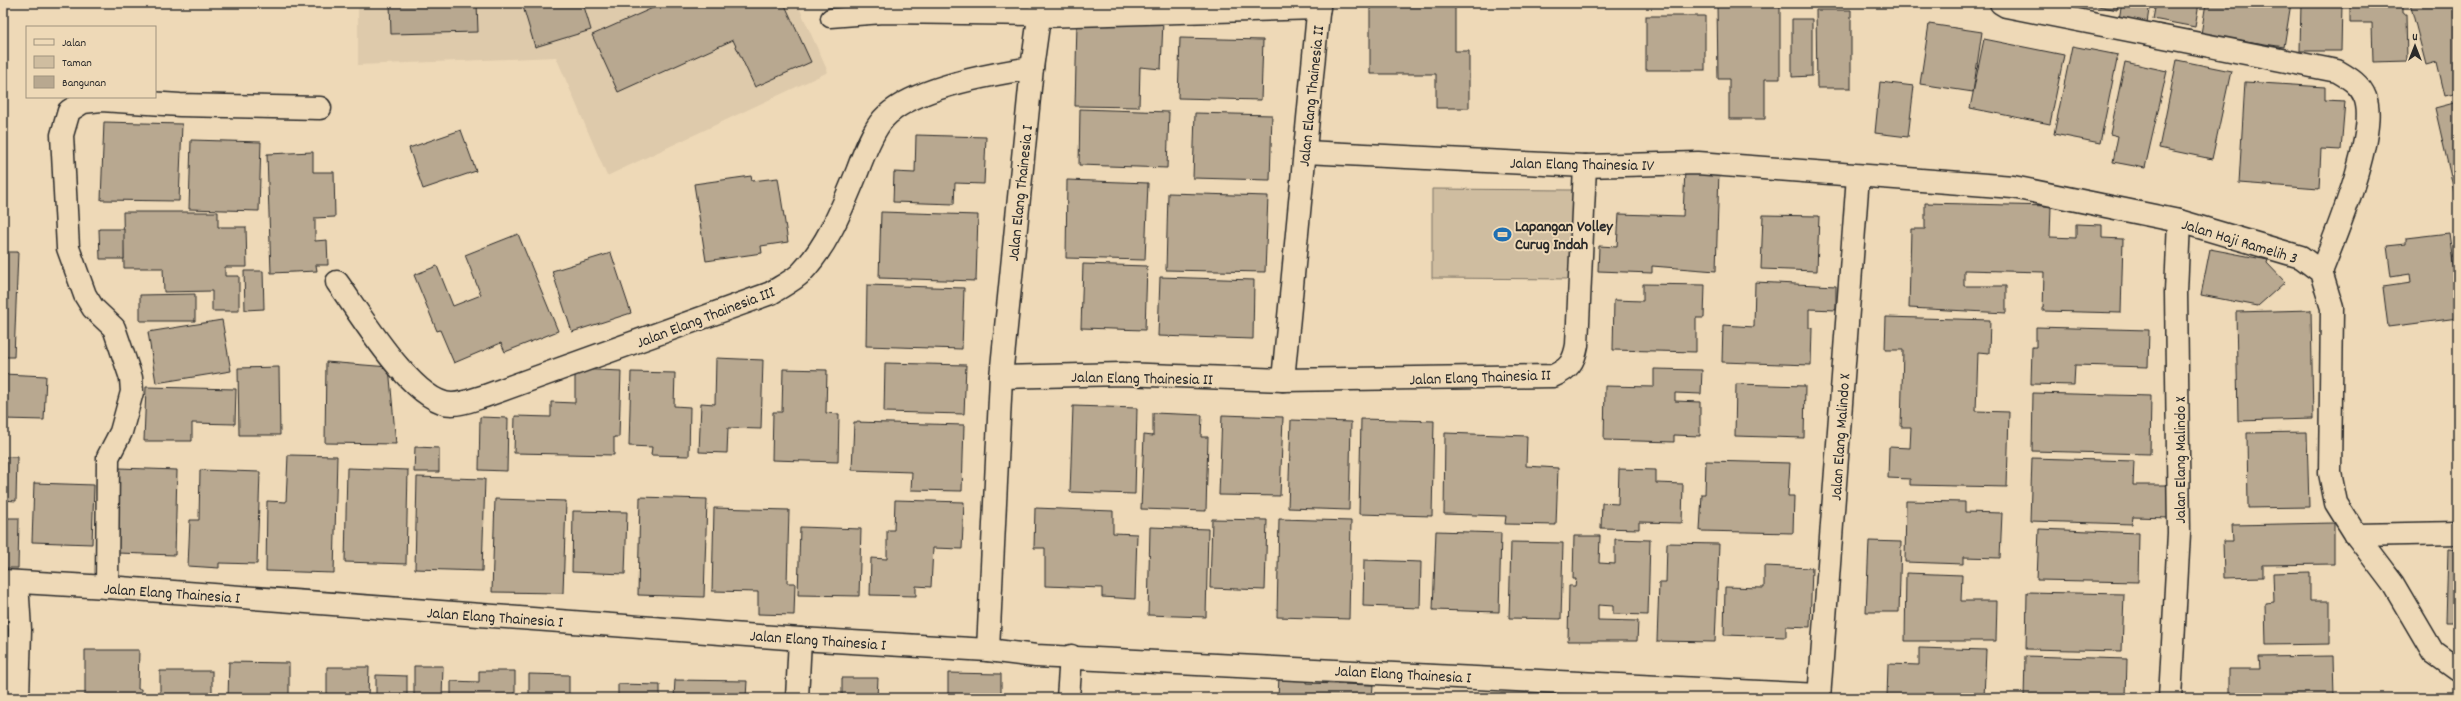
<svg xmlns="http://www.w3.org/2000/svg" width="2461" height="701" viewBox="0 0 2461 701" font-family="Dekko,sans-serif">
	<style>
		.built { fill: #decaab }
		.green { fill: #cfbda0; stroke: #7d7466 }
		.building { fill: #b8a890; stroke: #2b2b2b }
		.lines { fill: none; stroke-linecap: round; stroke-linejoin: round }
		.service-casing { stroke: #2b2b2b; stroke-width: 21 }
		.minor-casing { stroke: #2b2b2b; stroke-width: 25 }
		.service { stroke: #eed9b7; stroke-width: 18 }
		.minor { stroke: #eed9b7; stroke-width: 22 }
		.labels { text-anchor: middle; stroke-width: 4; stroke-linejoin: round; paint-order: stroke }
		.street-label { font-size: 16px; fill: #2b2b2b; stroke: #eed9b7 }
		.poi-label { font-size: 16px; font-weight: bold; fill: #2b2b2b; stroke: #eed9b7; text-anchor: start }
	</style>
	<rect width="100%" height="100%" fill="#eed9b7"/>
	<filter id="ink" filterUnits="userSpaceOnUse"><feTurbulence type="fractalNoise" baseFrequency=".025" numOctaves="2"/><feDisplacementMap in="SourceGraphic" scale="8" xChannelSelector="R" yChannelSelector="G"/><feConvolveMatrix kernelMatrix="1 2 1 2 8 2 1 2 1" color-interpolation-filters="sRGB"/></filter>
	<g filter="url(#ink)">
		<polygon class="built" points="358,3 797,3 828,72 607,176 556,57 358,65"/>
		<polygon class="green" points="1432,189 1573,190 1573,279 1432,278"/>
		<g class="building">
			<polygon points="390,3 477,3 478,32 391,34"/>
			<polygon points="522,3 583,3 591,30 535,47"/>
			<polygon points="664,3 784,3 811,62 755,87 733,40 618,92 592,35"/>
			<polygon points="1370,3 1455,3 1455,51 1469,51 1469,108 1436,108 1436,74 1370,74"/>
			<rect x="1565" y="3" width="131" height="2"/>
			<polygon points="1717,3 1780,3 1780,79 1765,79 1765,119 1729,119 1729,79 1718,79"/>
			<polygon points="2084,3 2118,3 2117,10"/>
			<polygon points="2122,3 2150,3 2147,23 2119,19"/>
			<polygon points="2156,3 2199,3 2195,27 2153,19"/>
			<polygon points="2206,3 2291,3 2284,47 2201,34"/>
			<polygon points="2301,3 2342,3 2341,51 2300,51"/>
			<polygon points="2350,3 2403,3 2403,14 2406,14 2407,61 2373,62 2372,23 2350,23"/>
			<polygon points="2410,3 2458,3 2458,93 2445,96 2437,62 2426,65"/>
			<polygon points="1816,10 1851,10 1851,88 1817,88"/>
			<rect x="1646" y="16" width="59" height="54"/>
			<polygon points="1792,19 1812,19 1812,76 1792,77"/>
			<polygon points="1163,21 1161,69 1140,67 1139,107 1075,106 1077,22"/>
			<polygon points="1929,24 1982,32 1973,92 1920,84"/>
			<polygon points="1180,38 1263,40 1261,100 1178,98"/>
			<polygon points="1984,39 2064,55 2050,124 1970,108"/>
			<polygon points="2072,46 2118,55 2100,143 2054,134"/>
			<polygon points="2177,60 2231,71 2212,159 2159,148"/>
			<polygon points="2125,62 2167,71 2145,168 2113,162 2118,136 2110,134"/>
			<polygon points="1880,82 1914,86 1908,137 1875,133"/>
			<polygon points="2245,82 2325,87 2325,100 2345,101 2341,150 2321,149 2319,189 2239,183"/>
			<polygon points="2458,102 2458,208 2435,108"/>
			<polygon points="1080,109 1169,112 1167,168 1079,165"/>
			<polygon points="1195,113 1272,115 1270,180 1193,178"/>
			<polygon points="104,122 182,124 179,201 101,200"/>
			<polygon points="461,130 476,171 423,189 409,148"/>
			<polygon points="916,135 986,137 984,184 955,183 954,204 893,202 894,172 915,173"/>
			<polygon points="191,140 261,142 259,211 189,209"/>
			<polygon points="313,152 313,172 334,172 335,217 315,218 315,241 327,240 328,265 316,265 317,271 271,273 267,154"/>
			<polygon points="1685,169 1719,170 1716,271 1652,266 1652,273 1598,271 1599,246 1617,247 1619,214 1683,216"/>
			<polygon points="751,176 752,181 778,178 788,242 761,246 762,253 706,261 694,184"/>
			<polygon points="1067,180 1148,183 1145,260 1066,258"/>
			<polygon points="1168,193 1268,196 1265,272 1166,270"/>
			<polygon points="1925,203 2051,206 2050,237 2076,238 2076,224 2102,225 2102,238 2123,239 2121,313 2043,311 2044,272 1964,270 1964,286 2006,286 2006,313 1909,308 1911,229 1925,229"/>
			<polygon points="123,212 218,212 218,227 246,227 247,267 225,267 225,276 239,276 239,311 212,311 212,291 164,292 163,268 124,268"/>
			<polygon points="881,212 978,215 976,281 879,278"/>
			<polygon points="1763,215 1819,216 1817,271 1761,269"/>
			<polygon points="99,229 124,229 124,259 100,259"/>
			<polygon points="2449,233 2455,278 2458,278 2458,318 2388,327 2383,287 2411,283 2410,274 2391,277 2387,246 2406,244 2406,238"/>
			<polygon points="518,234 558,331 505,352 501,343 454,363 440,330 437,331 414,275 437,266 453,306 481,295 465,255"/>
			<polygon points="2210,249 2268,260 2267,263 2285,282 2258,306 2201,295"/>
			<polygon points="3,252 18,252 14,357 3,357"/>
			<polygon points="611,253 631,313 572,332 552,271"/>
			<polygon points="1083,264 1147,266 1145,330 1081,328"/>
			<polygon points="244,271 263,271 264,309 245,310"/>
			<polygon points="1160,277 1254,280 1253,339 1158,336"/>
			<polygon points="1755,282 1836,286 1836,310 1809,309 1809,328 1812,328 1811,365 1722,362 1723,325 1754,327"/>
			<polygon points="1643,284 1705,285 1704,318 1696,318 1696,352 1613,350 1614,300 1643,301"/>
			<polygon points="867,285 964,288 962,349 866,346"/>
			<polygon points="195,294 195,321 140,321 140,295"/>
			<polygon points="2311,310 2313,419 2238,421 2236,312"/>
			<polygon points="1886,317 1990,320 1989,353 1978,352 1976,411 2009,412 2007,487 1910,485 1910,479 1888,478 1889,447 1910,448 1911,427 1901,427 1903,350 1885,350"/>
			<polygon points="222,320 231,371 156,383 148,332"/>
			<polygon points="2036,327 2149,330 2148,367 2075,365 2074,385 2031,384 2032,347 2036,347"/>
			<polygon points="716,358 763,360 761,429 728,428 727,453 699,452 701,403 715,404"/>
			<polygon points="326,362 389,367 396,444 325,443"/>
			<polygon points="885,363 966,365 964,414 884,412"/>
			<polygon points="279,367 280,435 239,435 238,368"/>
			<polygon points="575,369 621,371 619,437 614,437 614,455 514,453 515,416 551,417 551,402 575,403"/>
			<polygon points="783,369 827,370 826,413 839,414 838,462 772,460 773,412 782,412"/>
			<polygon points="1654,369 1702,370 1701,394 1675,393 1675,401 1700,402 1700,436 1674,435 1674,442 1604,440 1605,386 1654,387"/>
			<polygon points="631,372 675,373 674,406 690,407 689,456 651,455 652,447 629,446"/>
			<polygon points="3,374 46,376 44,420 3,419"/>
			<polygon points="1736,384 1805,386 1804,438 1735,436"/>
			<polygon points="146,387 236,389 235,424 192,423 192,441 144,441"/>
			<polygon points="2033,393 2151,396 2150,454 2032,451"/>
			<polygon points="1073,406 1137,408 1135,494 1070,492"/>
			<polygon points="1153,413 1202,415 1201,437 1208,437 1206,511 1141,509 1144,435 1153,436"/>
			<polygon points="1222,415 1283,417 1280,496 1219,495"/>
			<polygon points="480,417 508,418 507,471 479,470"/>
			<polygon points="1361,419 1434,421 1432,516 1359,514"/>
			<polygon points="1291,420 1351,422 1349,510 1288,508"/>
			<polygon points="854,422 964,425 962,491 911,490 912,472 852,470"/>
			<polygon points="2307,432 2309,507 2248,508 2247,433"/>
			<polygon points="1445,433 1527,436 1526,466 1558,468 1556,525 1505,524 1506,516 1444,514"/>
			<polygon points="415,447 439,448 439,472 414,472"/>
			<polygon points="288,455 337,456 334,573 266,571 267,501 286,502"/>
			<polygon points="3,457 17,457 16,501 3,500"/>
			<polygon points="2032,458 2134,461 2133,485 2171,485 2170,518 2133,517 2132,524 2030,521"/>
			<polygon points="1706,461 1790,463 1788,496 1794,496 1793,533 1700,531 1702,494 1705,494"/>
			<polygon points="119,468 177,470 175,555 117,553"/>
			<polygon points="347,468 408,470 406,564 345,562"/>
			<polygon points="1619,469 1656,470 1656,483 1683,484 1682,523 1639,522 1639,529 1601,528 1602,503 1618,504"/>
			<polygon points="200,470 260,472 257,564 219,563 219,568 188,566 190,520 199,520"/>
			<polygon points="417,477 485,479 482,571 415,569"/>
			<polygon points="34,483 94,485 92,544 32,542"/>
			<polygon points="640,497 707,499 704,597 638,595"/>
			<polygon points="495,499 566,501 563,593 492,592"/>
			<polygon points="895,500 964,502 962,549 933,548 931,587 916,586 916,596 870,595 871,558 887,559 887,530 894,530"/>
			<polygon points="1906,501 1965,502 1965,512 2002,513 2000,558 1963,557 1963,564 1905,562"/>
			<polygon points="714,508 789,510 787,583 795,583 794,615 758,614 758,592 712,591"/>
			<polygon points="1035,508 1113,511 1113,533 1137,534 1135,599 1102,597 1102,588 1045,586 1045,548 1034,548"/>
			<polygon points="573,511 627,512 625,574 572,572"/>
			<polygon points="3,518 19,518 18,568 3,568"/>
			<polygon points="1212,519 1267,520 1265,590 1210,588"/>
			<polygon points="1279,519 1351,521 1349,619 1277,617"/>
			<polygon points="2334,523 2334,564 2263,565 2263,577 2224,578 2223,541 2233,541 2232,525"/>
			<polygon points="800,527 861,529 859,596 798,595"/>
			<polygon points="1150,527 1208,529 1206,617 1148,615"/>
			<polygon points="2039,529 2139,533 2138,582 2037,580"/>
			<polygon points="1436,531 1501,533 1499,612 1433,610"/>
			<polygon points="1574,536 1600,536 1599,563 1615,564 1615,539 1650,540 1648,615 1613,614 1613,606 1598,605 1598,620 1638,621 1637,641 1568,641 1569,586 1575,586 1576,579 1573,579"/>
			<polygon points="1869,541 1901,542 1899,612 1866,612"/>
			<polygon points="1511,542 1563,543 1561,619 1509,618"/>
			<polygon points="1667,543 1719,544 1715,642 1657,641 1659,583 1666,583"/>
			<polygon points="2448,549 2458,550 2458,622 2446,622"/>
			<polygon points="1364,560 1421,562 1420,608 1363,606"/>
			<polygon points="1764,566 1812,568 1810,627 1786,626 1786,637 1724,635 1725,587 1764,588"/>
			<polygon points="2310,572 2310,601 2330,601 2330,644 2266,645 2265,603 2274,602 2273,573"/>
			<polygon points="1906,573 1962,575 1961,601 1997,601 1996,641 1905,641"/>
			<polygon points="2027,592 2124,594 2122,651 2026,649"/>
			<polygon points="1919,648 1986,650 1984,698 1887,698 1888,664 1919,665"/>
			<polygon points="85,650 139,650 138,689 141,689 141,698 85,698"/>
			<polygon points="2025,656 2127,659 2126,698 2024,698"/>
			<polygon points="2333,656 2334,698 2229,698 2229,669 2260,669 2259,657"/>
			<polygon points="229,662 289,663 289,698 228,698"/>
			<polygon points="414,666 443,666 442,698 414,698"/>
			<polygon points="327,667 369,667 368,698 327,698"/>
			<rect x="160" y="671" width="52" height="27"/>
			<polygon points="479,671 515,671 515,698 451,698 451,681 479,682"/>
			<polygon points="948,673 1001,674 1001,696 1032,698 948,698"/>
			<polygon points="529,674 569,675 569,698 529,698"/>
			<polygon points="376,675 407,676 407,698 376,698"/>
			<polygon points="1279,676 1306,677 1306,683 1373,685 1372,698 1278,698"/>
			<polygon points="842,678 878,678 877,698 842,698"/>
			<polygon points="675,680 747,681 746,698 674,698"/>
			<polygon points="618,684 660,685 660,698 618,698"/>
		</g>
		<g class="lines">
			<defs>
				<polyline id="service" points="830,18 883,14 1040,16"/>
				<g id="minor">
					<path d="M2001 3 2006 6 2337 71C2349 78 2360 84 2365 97 2379 132 2335 236 2321 272"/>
					<polyline points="1040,16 1319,8"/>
					<polyline points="1305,152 1585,166 1698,163 2013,187 2179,221 2301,257 2321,272 2332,308 2330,473 2336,503 2356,535 2458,533"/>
					<path d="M337 282C359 312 413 404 452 404 463 404 475 399 485 396L771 293C780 287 793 281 801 273 828 245 842 208 857 172 863 156 870 137 880 123 904 89 992 74 1032 68"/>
					<path d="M1001 377 1122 374 1283 380 1553 376C1569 369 1574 362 1577 345L1585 166"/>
					<polyline points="1283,380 1319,3"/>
					<polyline points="2356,535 2393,584 2433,652 2458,670"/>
					<polyline points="3,581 107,587 800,639 988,650 1036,656 1819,695"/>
					<polyline points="17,582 20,630 18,698"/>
					<polyline points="107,587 108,457 121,432 132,392 131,378 114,328 93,308 85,295 68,248 62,135 69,111 83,102 101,100 180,105 320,108"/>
					<polyline points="988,650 1001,377 1032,68 1041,3"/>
					<polyline points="797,698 800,639"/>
					<polyline points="1068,698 1071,656"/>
					<polyline points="1819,698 1858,176"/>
					<polyline points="2170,698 2179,533 2176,292 2179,221"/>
				</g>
			</defs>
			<use href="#service" class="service-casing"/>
			<use href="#minor" class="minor-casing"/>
			<use href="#service" class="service"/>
			<use href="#minor" class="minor"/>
		</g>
	</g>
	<defs>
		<symbol id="stadium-bare" viewBox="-9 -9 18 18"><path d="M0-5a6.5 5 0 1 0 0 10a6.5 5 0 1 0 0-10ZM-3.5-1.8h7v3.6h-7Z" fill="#1f6fb2" stroke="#eed9b7" stroke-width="2.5" paint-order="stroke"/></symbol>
	</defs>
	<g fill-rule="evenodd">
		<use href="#stadium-bare" x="1490" y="222" width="25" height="25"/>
	</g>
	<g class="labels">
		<g class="street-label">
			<text transform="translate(1310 96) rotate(-84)" y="6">Jalan Elang Thainesia II</text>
			<text transform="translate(1582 163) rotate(1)" y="6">Jalan Elang Thainesia IV</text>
			<text transform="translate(1019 193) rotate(-84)" y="6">Jalan Elang Thainesia I</text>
			<text transform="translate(2240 240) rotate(17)" y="6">Jalan Haji Ramelih 3</text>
			<text transform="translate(705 316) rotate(-21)" y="6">Jalan Elang Thainesia III</text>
			<text transform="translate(1480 376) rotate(-2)" y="6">Jalan Elang Thainesia II</text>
			<text transform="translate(1142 377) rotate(1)" y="6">Jalan Elang Thainesia II</text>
			<text transform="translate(1839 437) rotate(-86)" y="6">Jalan Elang Malindo X</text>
			<text transform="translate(2179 460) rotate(-90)" y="6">Jalan Elang Malindo X</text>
			<text transform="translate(172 592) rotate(4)" y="6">Jalan Elang Thainesia I</text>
			<text transform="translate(495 616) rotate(4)" y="6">Jalan Elang Thainesia I</text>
			<text transform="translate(818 639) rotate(4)" y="6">Jalan Elang Thainesia I</text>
			<text transform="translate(1403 673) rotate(3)" y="6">Jalan Elang Thainesia I</text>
		</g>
		<g class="poi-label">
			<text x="1515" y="231">Lapangan Volley<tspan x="1515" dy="18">Curug Indah</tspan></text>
		</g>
	</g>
	<rect width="2461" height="701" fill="none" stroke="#eed9b7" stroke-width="16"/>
	<rect x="8" y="8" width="2445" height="685" fill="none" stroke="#2b2b2b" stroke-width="1.5" filter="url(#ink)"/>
	<rect x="26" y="26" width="130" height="72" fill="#eed9b7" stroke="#a0937f"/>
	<rect x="34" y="39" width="20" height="6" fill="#eed9b7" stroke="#a0937f"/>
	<text x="62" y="46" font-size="12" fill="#2b2b2b">Jalan</text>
	<rect x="34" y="56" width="20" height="12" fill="#cfbda0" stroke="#a0937f"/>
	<text x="62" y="66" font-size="12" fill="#2b2b2b">Taman</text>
	<rect x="34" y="76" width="20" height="12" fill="#b8a890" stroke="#a0937f"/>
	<text x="62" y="86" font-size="12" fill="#2b2b2b">Bangunan</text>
	<g transform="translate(2415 46)" stroke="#eed9b7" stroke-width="3" paint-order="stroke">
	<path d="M0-3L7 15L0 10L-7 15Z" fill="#2b2b2b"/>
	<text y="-6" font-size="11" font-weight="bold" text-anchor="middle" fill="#2b2b2b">U</text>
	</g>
</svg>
